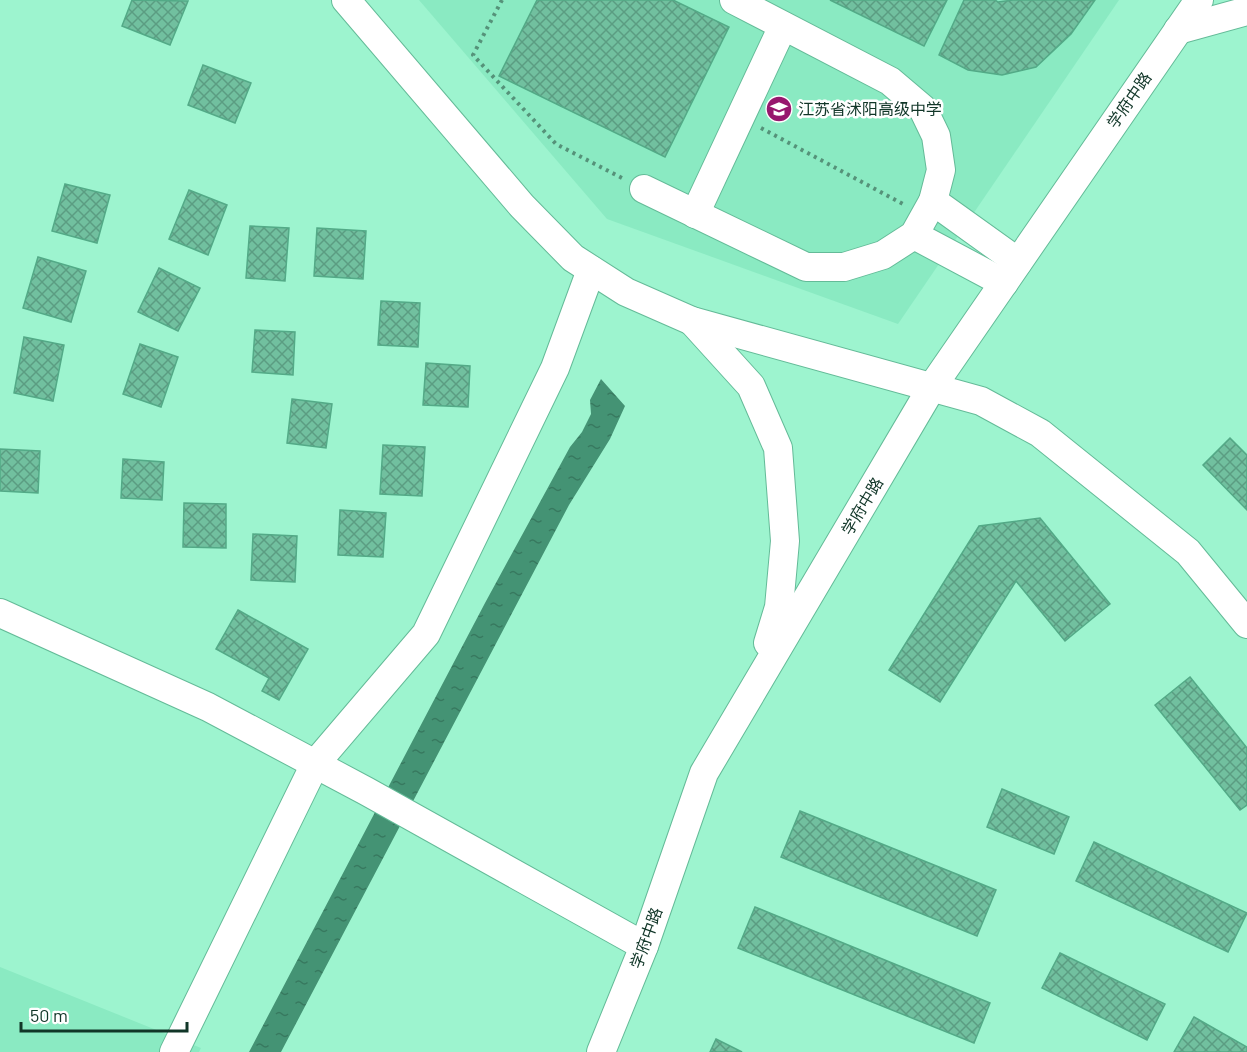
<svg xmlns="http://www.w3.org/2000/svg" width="1247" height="1052" viewBox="0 0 1247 1052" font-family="Barlow,'Noto Sans SC',sans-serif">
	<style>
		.built { fill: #8aeac2 }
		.water { fill: url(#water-ripples) }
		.building { fill: url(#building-cross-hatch); stroke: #53aa87; stroke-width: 1.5 }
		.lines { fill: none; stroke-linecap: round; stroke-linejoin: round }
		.minor-casing { stroke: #64bb98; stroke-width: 30 }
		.path { stroke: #559279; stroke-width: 4; stroke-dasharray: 3 4.5; stroke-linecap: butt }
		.minor { stroke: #fff; stroke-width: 28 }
		.labels { text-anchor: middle; stroke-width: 5; stroke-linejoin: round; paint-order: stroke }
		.street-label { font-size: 16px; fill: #113628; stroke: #fff }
		.poi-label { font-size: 16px; fill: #113628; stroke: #fff; text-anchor: start }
	</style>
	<defs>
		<pattern id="water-ripples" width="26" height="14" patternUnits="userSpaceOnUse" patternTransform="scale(1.5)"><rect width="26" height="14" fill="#449374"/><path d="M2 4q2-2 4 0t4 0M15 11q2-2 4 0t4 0" fill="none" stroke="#37795f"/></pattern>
		<pattern id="building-cross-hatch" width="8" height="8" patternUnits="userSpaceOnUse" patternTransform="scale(1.5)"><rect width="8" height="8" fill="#71c09f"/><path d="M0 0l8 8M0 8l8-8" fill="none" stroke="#5b9d82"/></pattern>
	</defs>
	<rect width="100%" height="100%" fill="#9df4cf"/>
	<g class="built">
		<polygon points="419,0 1119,0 898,324 607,219"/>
		<polygon points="0,967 201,1048 199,1052 0,1052"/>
	</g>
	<polygon class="water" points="601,379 625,406 610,439 569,505 281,1052 249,1052 485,603 570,447 582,432 591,414 590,400"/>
	<g class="building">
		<polygon points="132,0 188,1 170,45 122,26"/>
		<polygon points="537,0 673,0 729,27 665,157 499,76"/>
		<polygon points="830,0 947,0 924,46"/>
		<polygon points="964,0 995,0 998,2 1013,0 1095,0 1071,34 1036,67 1002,75 968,70 939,55"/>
		<polygon points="203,65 251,83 235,123 188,105"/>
		<polygon points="65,184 110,195 97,243 52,231"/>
		<polygon points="189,190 227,205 208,255 169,239"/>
		<polygon points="250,226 289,228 285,281 246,278"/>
		<polygon points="317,228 366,231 363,279 314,276"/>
		<polygon points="38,257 86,271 71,322 23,308"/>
		<polygon points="159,268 200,288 178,331 138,312"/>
		<polygon points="381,301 420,303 418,347 378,345"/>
		<polygon points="255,330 295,332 293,375 252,372"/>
		<polygon points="24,337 64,345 53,401 14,393"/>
		<polygon points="140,344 178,357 161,407 123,394"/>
		<polygon points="426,363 470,366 468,407 423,405"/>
		<polygon points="292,399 332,404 326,448 287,443"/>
		<polygon points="1230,438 1247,455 1247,510 1203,465"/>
		<polygon points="383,445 425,447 422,496 380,494"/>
		<polygon points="0,449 40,451 38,493 0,491"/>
		<polygon points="123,459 164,462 162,500 121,498"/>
		<polygon points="184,503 226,504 226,548 183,547"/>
		<polygon points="340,510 386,513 383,557 338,555"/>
		<polygon points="1040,518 1110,604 1065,641 1016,581 940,702 889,670 979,526"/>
		<polygon points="253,534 297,536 295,582 251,580"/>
		<polygon points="238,610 308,649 279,700 262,691 269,678 216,649"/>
		<polygon points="1190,677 1247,748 1247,805 1240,810 1155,705"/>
		<polygon points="1002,789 1069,817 1054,854 987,827"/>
		<polygon points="800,811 996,890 977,936 781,857"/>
		<polygon points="1094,842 1247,913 1228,952 1076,881"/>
		<polygon points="755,907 990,1003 974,1043 738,948"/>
		<polygon points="1060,953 1165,1004 1147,1040 1042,988"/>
		<polygon points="1194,1017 1247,1047 1247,1052 1174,1052"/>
		<polygon points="716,1039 742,1052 710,1052"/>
	</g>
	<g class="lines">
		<defs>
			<g id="minor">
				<polyline points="346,0 522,206 573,258 626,292 692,321 981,401 1040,433 1188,552 1247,624"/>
				<polyline points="734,0 890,81 923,109 936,136 941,170 933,201 1018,262"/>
				<polyline points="1178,30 1247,11"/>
				<polyline points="644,189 806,267 844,267 883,255 914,235 933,201"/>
				<polyline points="695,214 783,26"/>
				<polyline points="914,235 1004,283"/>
				<polyline points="692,321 751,386 778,448 785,541 779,607 768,643"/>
				<polyline points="0,613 208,707 366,791 644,946"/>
				<polyline points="174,1052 315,764 426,634 555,368 591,270"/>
				<polyline points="601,1052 644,946 704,773 932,387 1199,0"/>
			</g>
		</defs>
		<use href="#minor" class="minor-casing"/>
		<g class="path">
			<polyline points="502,0 473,55 556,144 622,178"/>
			<polyline points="761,128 903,204"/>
		</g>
		<use href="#minor" class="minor"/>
	</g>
	<defs>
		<symbol id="school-disc" viewBox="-11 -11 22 22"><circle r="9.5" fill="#97176e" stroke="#fff"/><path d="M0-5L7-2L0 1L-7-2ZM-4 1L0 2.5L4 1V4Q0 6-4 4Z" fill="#fff"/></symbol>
	</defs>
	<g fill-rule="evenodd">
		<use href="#school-disc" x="764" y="94" width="30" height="30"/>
	</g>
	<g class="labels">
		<g class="street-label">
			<text transform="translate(1129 100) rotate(-55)" y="6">学府中路</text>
			<text transform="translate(862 506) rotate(-59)" y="6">学府中路</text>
			<text transform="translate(646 938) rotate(-70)" y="6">学府中路</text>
		</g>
		<g class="poi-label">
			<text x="798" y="115">江苏省沭阳高级中学</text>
		</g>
	</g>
	<path d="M21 1022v9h166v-9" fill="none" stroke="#113628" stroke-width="3"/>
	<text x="30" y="1022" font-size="18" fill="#113628" stroke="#ffffff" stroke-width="4.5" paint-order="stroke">50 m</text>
</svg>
